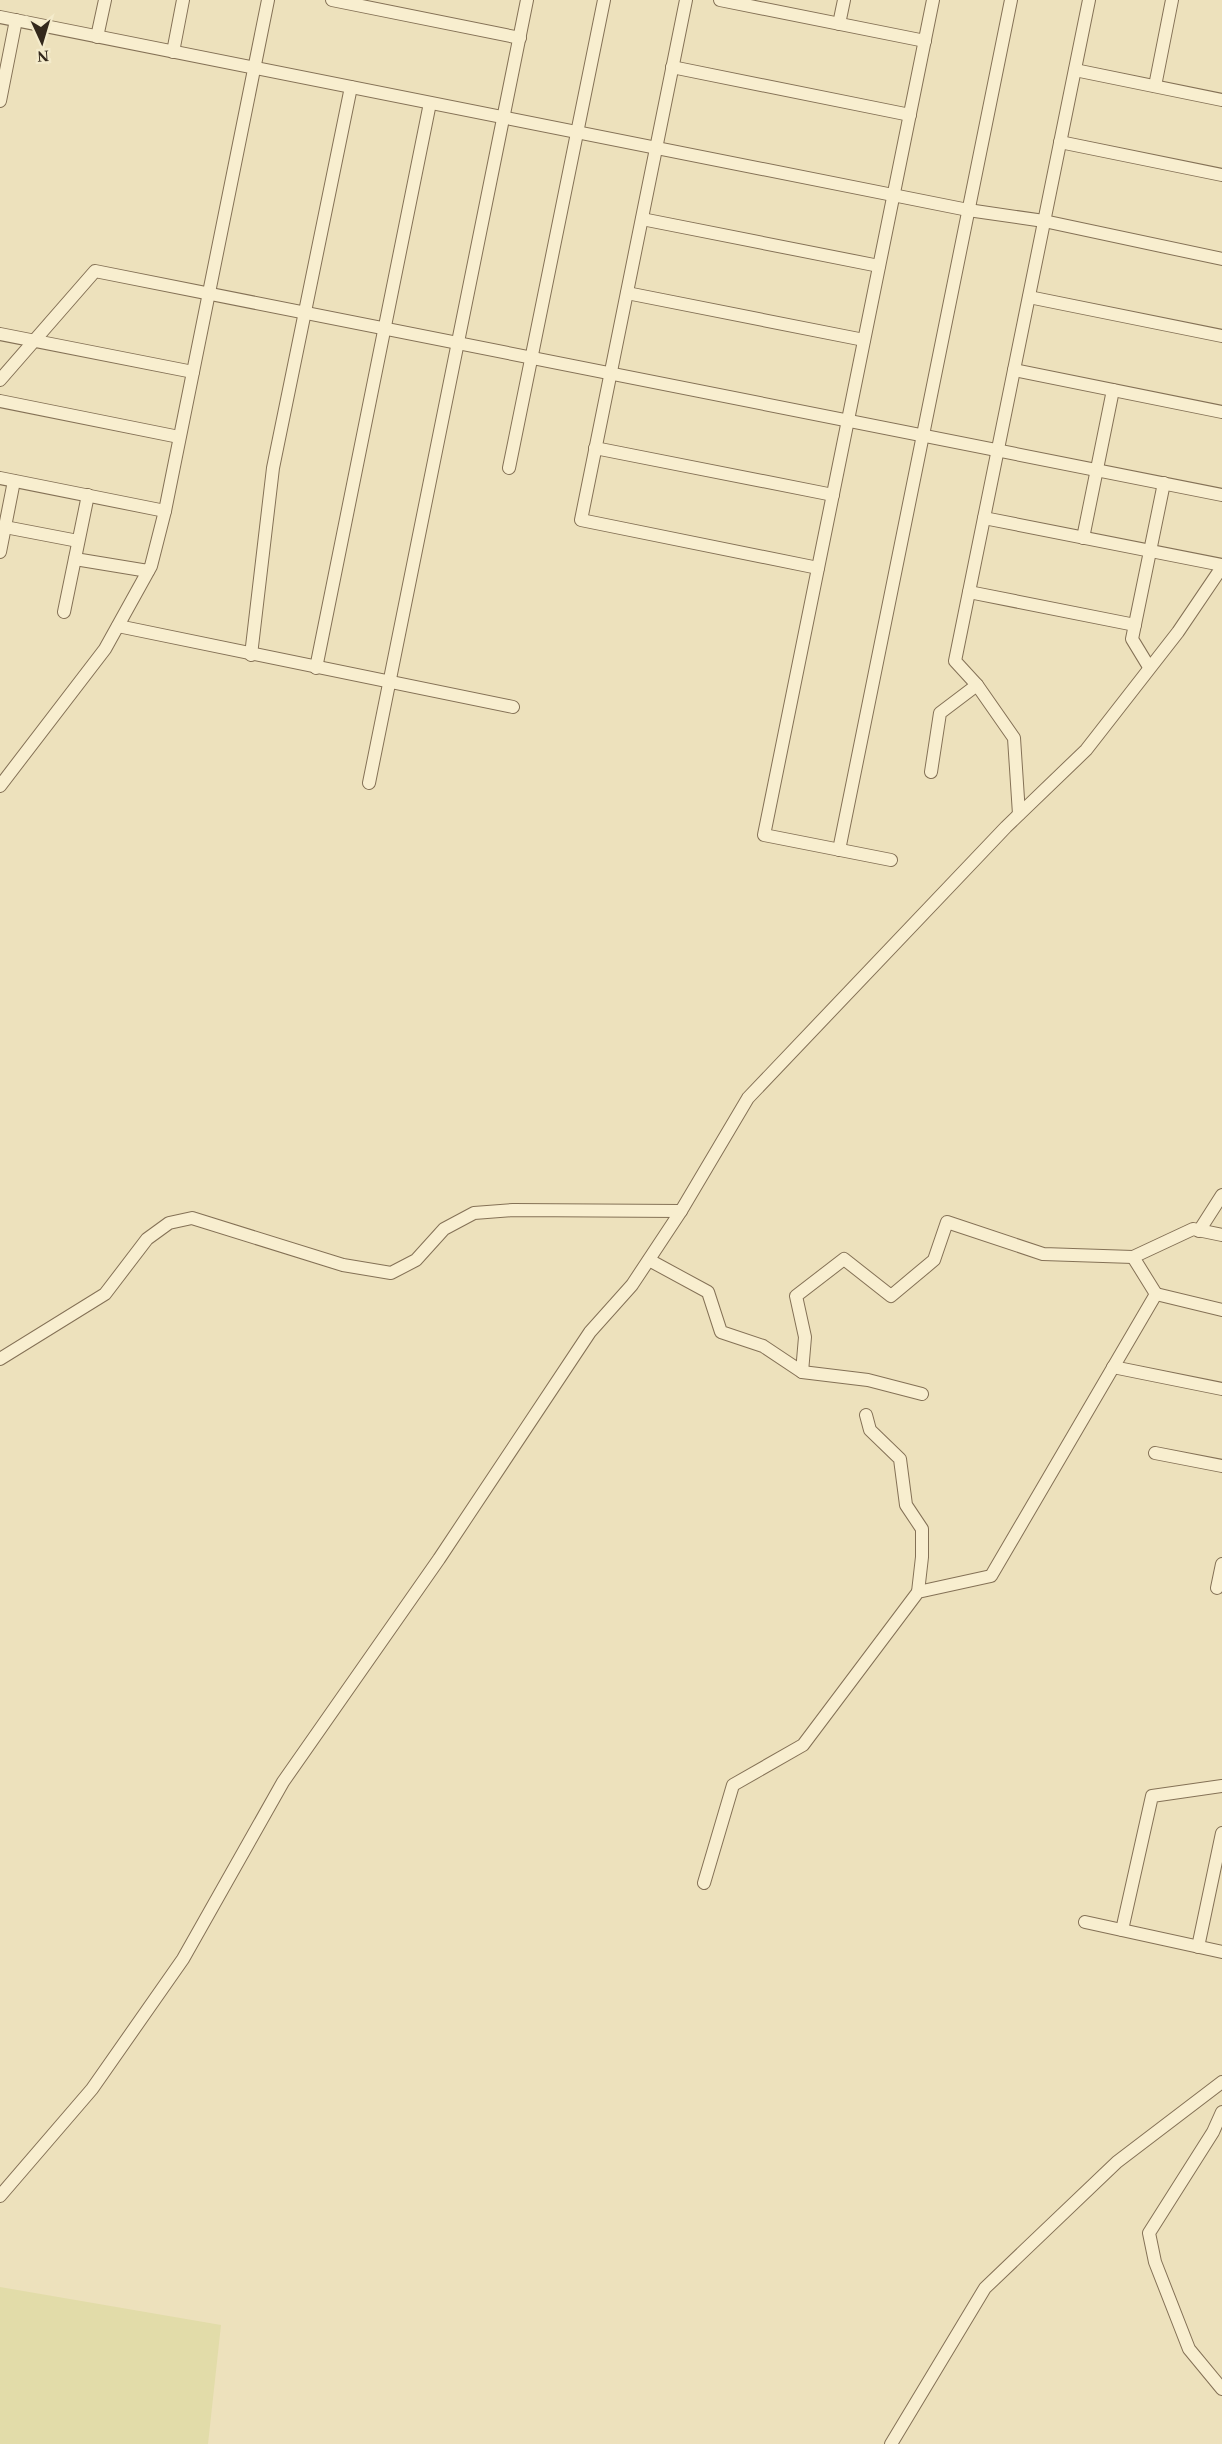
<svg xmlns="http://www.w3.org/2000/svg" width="1222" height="2444" viewBox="0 0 1222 2444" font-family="'Times New Roman',serif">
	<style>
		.farmland { fill: #e2dca9 }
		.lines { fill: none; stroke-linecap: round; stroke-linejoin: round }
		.minor-casing { stroke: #847156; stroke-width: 14 }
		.minor { stroke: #f8eecf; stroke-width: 12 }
	</style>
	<rect width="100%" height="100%" fill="#ede1bc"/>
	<polygon class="farmland" points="0,2287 221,2325 208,2444 0,2444"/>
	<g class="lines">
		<defs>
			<g id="minor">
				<polyline points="332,0 520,38"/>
				<polyline points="686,0 581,520 818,568"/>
				<polyline points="720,0 925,41"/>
				<polyline points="0,17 968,210 1044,221 1222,259"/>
				<polyline points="839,24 844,0"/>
				<polyline points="97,37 105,0"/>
				<polyline points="173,52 183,0"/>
				<polyline points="672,67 910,115"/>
				<polyline points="1075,70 1222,100"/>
				<polyline points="1155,86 1172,0"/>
				<polyline points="0,101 16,20"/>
				<polyline points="1060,142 1222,175"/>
				<polyline points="642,219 879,266"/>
				<polyline points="627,293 864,340"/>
				<polyline points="1029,297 1222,336"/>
				<polyline points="0,334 193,372"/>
				<polyline points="1014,370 1222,412"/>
				<polyline points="0,380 95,271 1222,495"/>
				<polyline points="0,401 179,437"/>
				<polyline points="595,448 833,495"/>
				<polyline points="509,468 604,0"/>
				<polyline points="0,478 165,511"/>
				<polyline points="984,518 1222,565"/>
				<polyline points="5,527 78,541"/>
				<polyline points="1083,538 1113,390"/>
				<polyline points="0,552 14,481"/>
				<polyline points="75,559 148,571"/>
				<polyline points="969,592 1135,625"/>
				<polyline points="64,612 88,495"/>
				<polyline points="118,626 513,707"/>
				<polyline points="251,655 273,468 351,87"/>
				<polyline points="1149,667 1132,639 1164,483"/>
				<polyline points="316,668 430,103"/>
				<polyline points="931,772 940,713 977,685"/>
				<polyline points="369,783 527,0"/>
				<polyline points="0,786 105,649 151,566 165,511 268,0"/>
				<polyline points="1019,814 1014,738 977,685 955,661 1089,0"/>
				<polyline points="839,850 1011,0"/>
				<polyline points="891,860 764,835 933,0"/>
				<polyline points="1199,1231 1222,1195"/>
				<polyline points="649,1260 708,1292 721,1332 763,1346 802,1372 868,1380 922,1394"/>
				<polyline points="1156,1294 1222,1310"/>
				<polyline points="0,1359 105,1294 147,1239 169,1223 192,1218 343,1265 391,1273 416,1260 444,1229 474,1213 513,1210 681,1211"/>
				<polyline points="1113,1367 1222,1389"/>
				<polyline points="802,1372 805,1337 796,1296 844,1259 891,1296 934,1260 947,1222 1043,1254 1133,1257"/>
				<polyline points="866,1415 870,1430 900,1459 906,1505 922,1529 922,1557 918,1592"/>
				<polyline points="1155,1453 1222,1466"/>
				<polyline points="1217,1588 1222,1564"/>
				<polyline points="704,1883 733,1785 803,1745 918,1592 991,1576 1156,1294 1133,1257 1193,1229 1222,1235"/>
				<polyline points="1085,1922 1222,1952"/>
				<polyline points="1122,1930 1152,1796 1222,1786"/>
				<polyline points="1198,1947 1222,1833"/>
				<polyline points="1222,2112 1213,2132 1149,2233 1155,2262 1189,2349 1222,2389"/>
				<polyline points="0,2196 92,2089 183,1959 283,1782 439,1559 590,1332 632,1285 681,1211 748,1098 1006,827 1086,750 1178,632 1222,567"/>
				<polyline points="891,2444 985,2288 1117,2162 1222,2082"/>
			</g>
		</defs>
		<use href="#minor" class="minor-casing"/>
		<use href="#minor" class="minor"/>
	</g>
	<g transform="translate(42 42) rotate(176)" stroke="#f4ebcb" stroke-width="4.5" paint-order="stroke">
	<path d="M0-4.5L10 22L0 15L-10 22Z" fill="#33281b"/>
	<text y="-9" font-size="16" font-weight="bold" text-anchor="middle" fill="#33281b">N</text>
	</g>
</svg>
